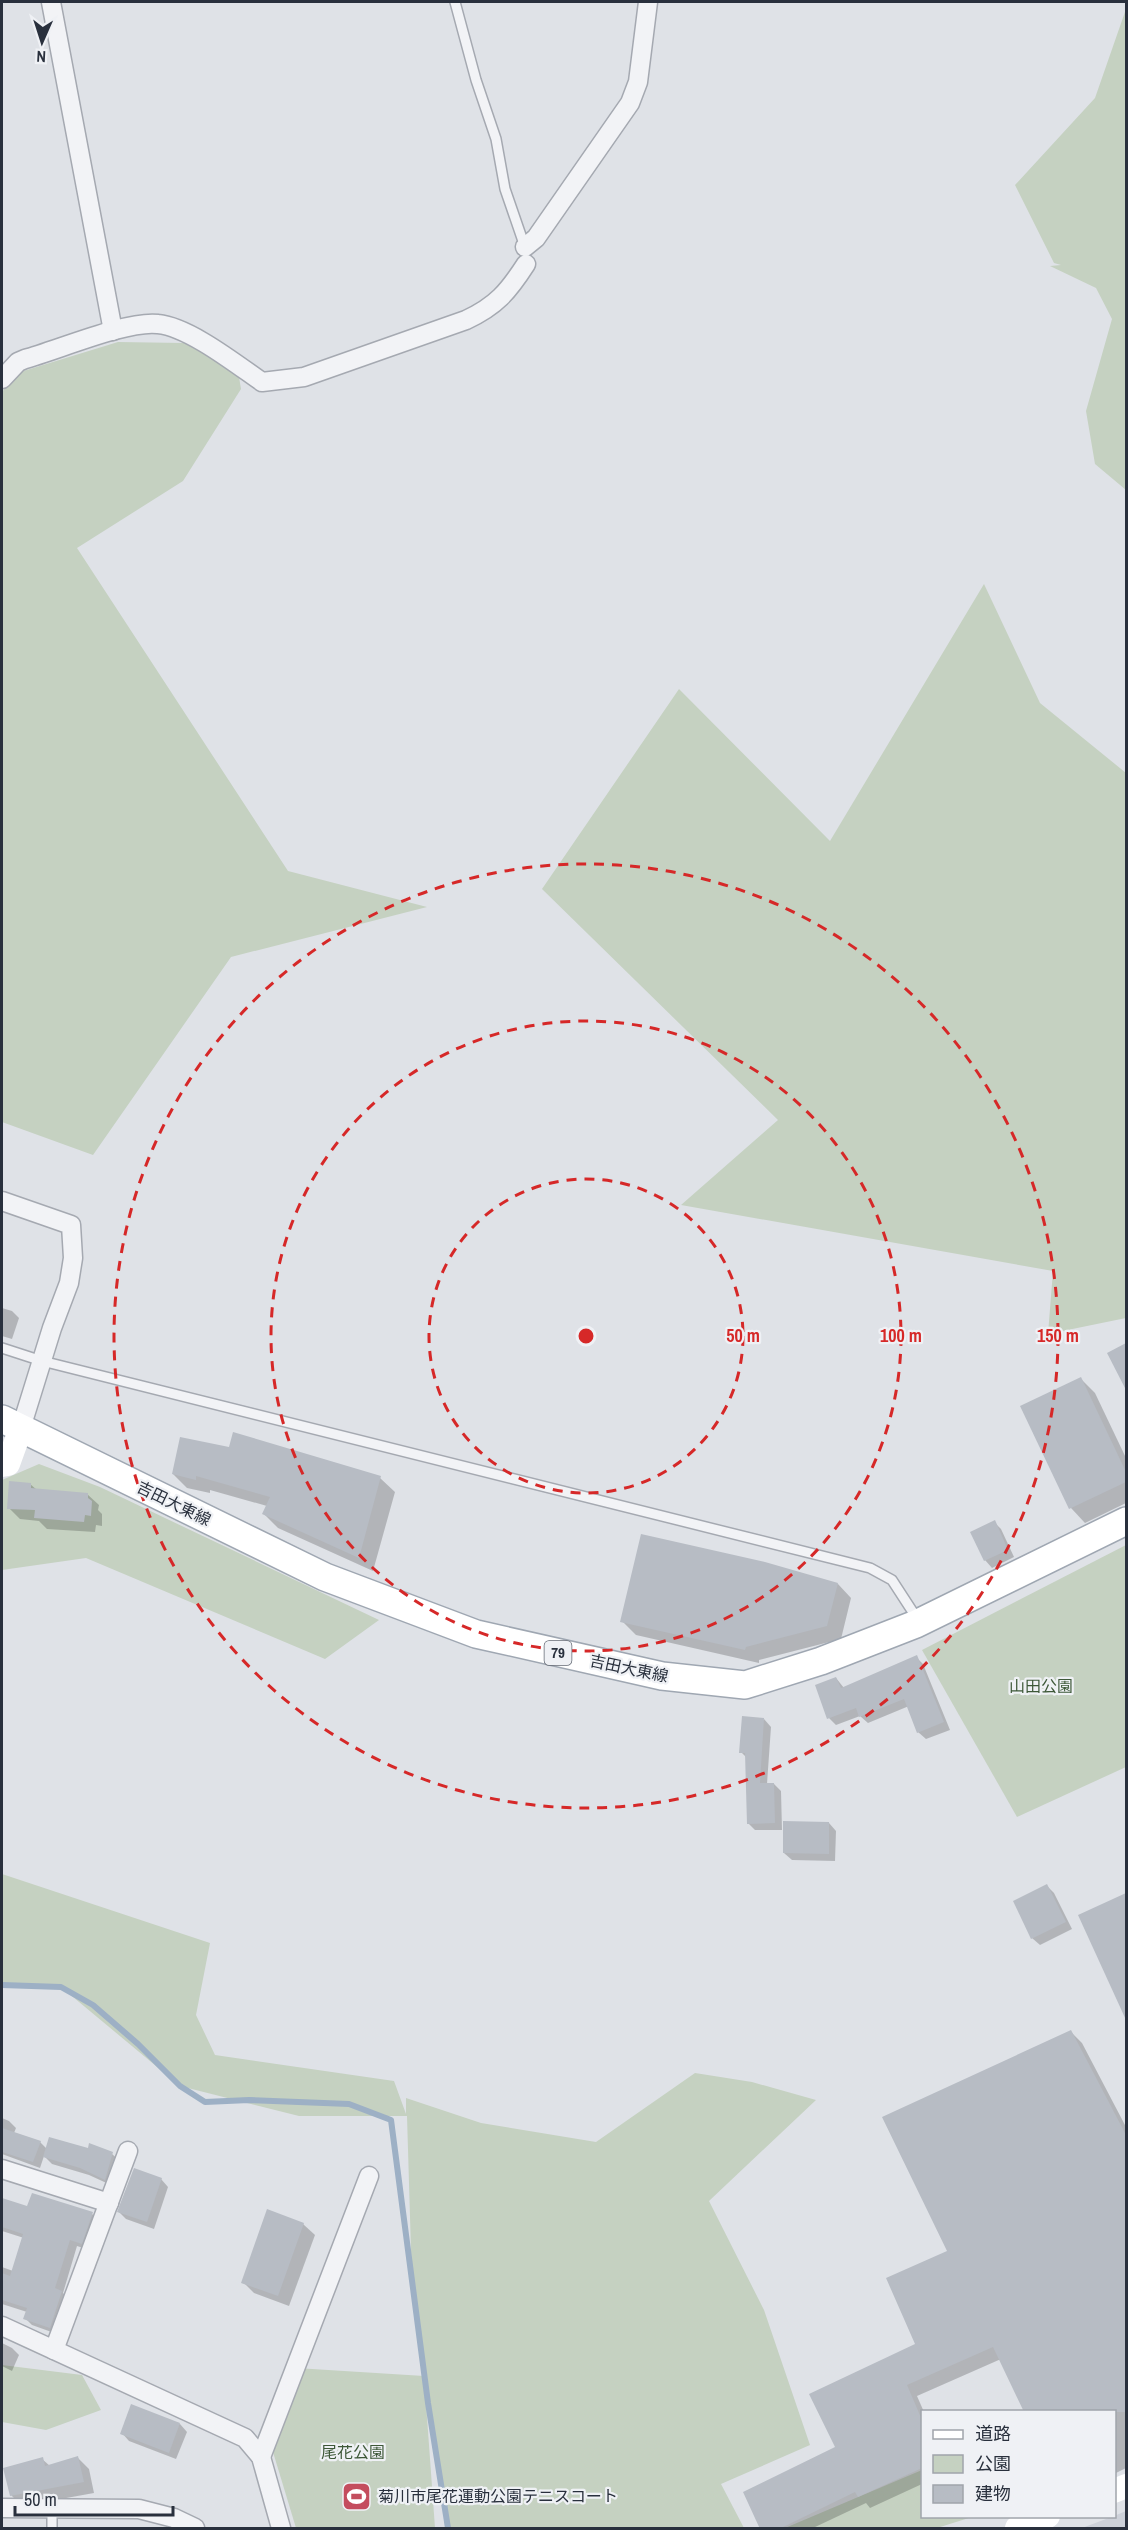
<svg xmlns="http://www.w3.org/2000/svg" width="1128" height="2530" viewBox="0 0 1128 2530" font-family="'Archivo Narrow','Noto Sans JP',sans-serif">
	<style>
		.built { fill: #cdd1d9 }
		.green { fill: #c5d1c1 }
		.shadow { fill: #0003 }
		.lines { fill: none; stroke-linecap: round; stroke-linejoin: round }
		.stream { stroke: #9db0c5; stroke-width: 6 }
		.building { fill: #b7bcc4 }
		.lane-casing { stroke: #a5a9b1; stroke-width: 12 }
		.street-casing { stroke: #a5a9b1; stroke-width: 21 }
		.primary-casing { stroke: #9fa7b2; stroke-width: 30 }
		.lane { stroke: #f2f3f6; stroke-width: 9 }
		.street { stroke: #f2f3f6; stroke-width: 18 }
		.secondary { stroke: #fff; stroke-width: 24 }
		.primary { stroke: #fff; stroke-width: 27 }
		.ring { fill: none; stroke: #d62828; stroke-width: 3; stroke-dasharray: 10 8 }
		.labels { text-anchor: middle; stroke-width: 4.5; stroke-linejoin: round; paint-order: stroke }
		.shield { fill: #eff1f5; stroke: #646a74; stroke-width: 1.5 }
		.shield-label { font-size: 15px; font-weight: bold; fill: #29303d }
		.street-label { font-size: 16px; fill: #29303d; stroke: #eff1f5 }
		.park-label { font-size: 16px; fill: #3d5838; stroke: #eff1f5 }
		.poi-label { font-size: 16px; fill: #29303d; stroke: #eff1f5; text-anchor: start }
		.centre { fill: #d62828; stroke: #eff1f5; stroke-width: 3 }
		.ring-label { font-size: 18px; text-anchor: middle; font-weight: bold; fill: #d62828; stroke: #eff1f5; stroke-width: 4.5; stroke-linejoin: round; paint-order: stroke }
	</style>
	<rect width="100%" height="100%" fill="#dfe2e7"/>
	<polygon class="built" points="1126,2511 1126,2528 1082,2528 1114,2516"/>
	<g class="green">
		<polygon points="1126,9 1126,490 1095,464 1086,411 1112,319 1096,288 1050,266 1061,265 1054,263 1015,185 1095,98"/>
		<polygon points="118,342 184,343 238,371 241,389 183,481 77,548 288,871 427,907 231,957 93,1155 2,1122 2,392 17,373"/>
		<polygon points="984,584 1040,703 1126,773 1126,1318 1048,1334 1053,1271 681,1205 778,1120 542,889 679,689 830,841"/>
		<polygon points="39,1464 100,1487 379,1620 325,1659 86,1558 2,1570 2,1480"/>
		<polygon points="1126,1545 1126,1767 1017,1817 922,1650"/>
		<polygon points="2,1874 210,1943 196,2015 215,2055 394,2081 406,2114 406,2098 481,2123 596,2142 695,2073 752,2082 816,2100 709,2201 764,2310 810,2445 721,2484 744,2528 445,2528 443,2501 412,2284 407,2116 299,2116 180,2086 61,1987 2,1986"/>
		<polygon points="2,2365 82,2375 101,2410 46,2430 2,2422"/>
		<polygon points="296,2368 424,2376 435,2528 296,2528 273,2452"/>
		<polygon points="922,2470 922,2516 972,2517 937,2528 785,2528"/>
	</g>
	<g class="shadow">
		<polygon points="2,1308 12,1311 19,1318 12,1339 2,1336"/>
		<polygon points="1126,1344 1126,1384 1109,1353"/>
		<polygon points="1080,1378 1095,1393 1126,1458 1126,1503 1085,1523 1071,1508"/>
		<polygon points="173,1474 380,1478 395,1492 373,1571 278,1528 264,1514 267,1506 210,1490 210,1493 187,1488"/>
		<polygon points="30,1484 37,1490 87,1494 99,1505 98,1510 102,1514 102,1526 96,1525 95,1532 47,1529 39,1521 20,1519 9,1508"/>
		<polygon points="994,1522 1001,1529 1014,1557 992,1568 985,1560"/>
		<polygon points="838,1584 851,1598 841,1639 759,1660 759,1663 636,1635 622,1621"/>
		<polygon points="916,1657 923,1664 950,1730 926,1739 918,1732 909,1706 868,1723 860,1716 836,1725 829,1718 836,1678 844,1688"/>
		<polygon points="764,1719 771,1727 767,1784 774,1784 781,1791 782,1830 755,1830 748,1823 747,1758 741,1752"/>
		<polygon points="829,1823 836,1831 835,1861 792,1860 784,1853"/>
		<polygon points="1047,1886 1054,1893 1072,1929 1040,1945 1032,1938"/>
		<polygon points="1126,1895 1126,2016 1080,1915"/>
		<polygon points="1071,2032 1082,2043 1126,2127 1126,2468 1114,2474 1114,2412 1001,2359 917,2396 924,2412 922,2484 870,2508 866,2503 813,2528 762,2528 837,2449 917,2344 949,2252"/>
		<polygon points="2,2118 9,2121 16,2128 14,2133 40,2142 47,2149 112,2154 120,2161 113,2186 89,2175 52,2164 44,2156 40,2168 2,2154"/>
		<polygon points="161,2179 168,2187 154,2229 126,2219 119,2212"/>
		<polygon points="2,2199 28,2208 92,2214 100,2221 89,2250 77,2246 63,2293 69,2299 57,2334 32,2325 25,2318 27,2312 2,2304 2,2267 13,2271 24,2238 2,2231"/>
		<polygon points="303,2224 315,2235 289,2306 254,2293 243,2282"/>
		<polygon points="2,2343 12,2348 19,2355 12,2371 2,2366"/>
		<polygon points="180,2424 187,2432 176,2459 129,2441 122,2433"/>
		<polygon points="78,2458 89,2469 94,2493 22,2506 11,2495 42,2459 50,2466"/>
	</g>
	<g class="lines">
		<polyline class="stream" points="2,1985 61,1987 93,2005 138,2044 180,2086 205,2102 249,2100 349,2104 391,2120 428,2403 448,2528"/>
	</g>
	<g class="building">
		<polygon points="1126,1343 1126,1390 1107,1353"/>
		<polygon points="1081,1377 1126,1472 1126,1482 1069,1509 1020,1406"/>
		<polygon points="233,1432 381,1476 359,1558 262,1514 270,1497 196,1476 196,1480 172,1474 180,1437 229,1447"/>
		<polygon points="9,1481 31,1483 31,1488 88,1493 88,1498 92,1501 91,1516 85,1515 84,1522 34,1518 35,1510 7,1509"/>
		<polygon points="995,1520 1008,1550 984,1561 970,1532"/>
		<polygon points="641,1534 765,1562 838,1583 827,1626 746,1647 745,1650 620,1622"/>
		<polygon points="917,1655 944,1722 917,1733 904,1699 859,1717 856,1708 827,1719 815,1685 836,1677 841,1688"/>
		<polygon points="742,1716 764,1718 760,1783 774,1783 775,1823 747,1824 745,1753 739,1753"/>
		<polygon points="783,1821 829,1822 829,1854 783,1853"/>
		<polygon points="1047,1884 1066,1922 1031,1939 1013,1901"/>
		<polygon points="1126,1893 1126,2020 1078,1915"/>
		<polygon points="1071,2030 1126,2135 1126,2412 1024,2412 993,2347 907,2385 922,2420 922,2468 858,2497 855,2492 779,2529 760,2529 743,2492 835,2447 809,2394 915,2344 886,2278 947,2251 882,2117"/>
		<polygon points="2,2128 41,2141 33,2162 2,2152"/>
		<polygon points="49,2137 88,2148 89,2143 113,2152 105,2180 80,2168 43,2157"/>
		<polygon points="134,2168 162,2178 147,2222 117,2212"/>
		<polygon points="32,2193 93,2212 82,2244 70,2240 55,2288 62,2291 50,2328 23,2319 27,2308 2,2300 2,2273 10,2276 23,2234 2,2227 2,2198 27,2206"/>
		<polygon points="267,2209 304,2223 278,2296 241,2283"/>
		<polygon points="131,2404 180,2423 169,2453 120,2434"/>
		<polygon points="78,2456 84,2482 10,2496 3,2468 43,2457 45,2466"/>
	</g>
	<g class="lines">
		<defs>
			<g id="lane">
				<polyline points="455,2 476,80 496,139 505,189 525,247"/>
				<polyline points="2,1348 42,1361 870,1568 892,1580 918,1620"/>
				<polyline points="52,2509 52,2528"/>
			</g>
			<g id="street">
				<polyline points="51,2 113,331"/>
				<polyline points="525,247 536,238 630,103 638,82 648,2"/>
				<path d="M2 379 18 362 25 359C58 350 128 320 158 324 189 327 236 364 262 382L304 377 466 320C496 306 508 292 526 264"/>
				<polyline points="2,1201 71,1225 73,1258 69,1283 52,1328 21,1428"/>
				<polyline points="2,2169 109,2203"/>
				<polyline points="2,2326 245,2438 261,2457 281,2528"/>
				<polyline points="54,2350 128,2151"/>
				<polyline points="261,2457 369,2176"/>
				<polyline points="2,2508 139,2509 174,2518 195,2528"/>
			</g>
			<polyline id="primary" points="2,1419 325,1577 476,1634 662,1676 745,1685 821,1661 916,1624 1126,1521"/>
		</defs>
		<use href="#lane" class="lane-casing"/>
		<use href="#street" class="street-casing"/>
		<use href="#primary" class="primary-casing"/>
		<use href="#lane" class="lane"/>
		<use href="#street" class="street"/>
		<g class="secondary">
			<polyline points="2,1465 8,1464 21,1428"/>
			<polyline points="1114,2491 1126,2486"/>
			<polyline points="1017,2528 1048,2516"/>
		</g>
		<use href="#primary" class="primary"/>
	</g>
	<g class="ring">
		<circle cx="586" cy="1336" r="157"/>
		<circle cx="586" cy="1336" r="315"/>
		<circle cx="586" cy="1336" r="472"/>
	</g>
	<defs>
		<symbol id="stadium-square" viewBox="-11 -11 22 22"><rect x="-9" y="-9" width="18" height="18" rx="4" fill="#c44d5e" stroke="#eff1f5"/><path d="M0-5a6.5 5 0 1 0 0 10a6.5 5 0 1 0 0-10ZM-3.5-1.8h7v3.6h-7Z" fill="#fff"/></symbol>
	</defs>
	<g fill-rule="evenodd">
		<use href="#stadium-square" x="340" y="2480" width="33" height="33"/>
	</g>
	<g class="labels">
		<rect class="shield" x="544.5" y="1641" width="27" height="24" rx="4.5"/>
		<g class="shield-label">
			<text x="558" y="1658">79</text>
		</g>
		<g class="street-label">
			<text transform="translate(174 1503) rotate(26)" y="6">吉田大東線</text>
			<text transform="translate(629 1668) rotate(12)" y="6">吉田大東線</text>
		</g>
		<g class="park-label">
			<text x="1041" y="1692">山田公園</text>
			<text x="353" y="2458">尾花公園</text>
		</g>
		<g class="poi-label">
			<text x="378" y="2502">菊川市尾花運動公園テニスコート</text>
		</g>
	</g>
	<circle cx="586" cy="1336" r="9" class="centre"/>
	<g class="ring-label">
		<text x="743" y="1342">50 m</text>
		<text x="901" y="1342">100 m</text>
		<text x="1058" y="1342">150 m</text>
	</g>
	<rect width="1128" height="2530" fill="none" stroke="#29303d" stroke-width="6"/>
	<rect x="921" y="2410" width="195" height="108" fill="#eff1f5" stroke="#a0a4ab" stroke-width="1.5"/>
	<rect x="933" y="2430" width="30" height="9" fill="#ffffff" stroke="#a0a4ab" stroke-width="1.5"/>
	<text x="975" y="2440" font-size="18" fill="#29303d">道路</text>
	<rect x="933" y="2455" width="30" height="18" fill="#c5d1c1" stroke="#a0a4ab" stroke-width="1.5"/>
	<text x="975" y="2470" font-size="18" fill="#29303d">公園</text>
	<rect x="933" y="2485" width="30" height="18" fill="#b7bcc4" stroke="#a0a4ab" stroke-width="1.5"/>
	<text x="975" y="2500" font-size="18" fill="#29303d">建物</text>
	<g transform="translate(42 42) rotate(183)" stroke="#eff1f5" stroke-width="4.5" paint-order="stroke">
	<path d="M0-4.5L10 22L0 15L-10 22Z" fill="#29303d"/>
	<text y="-9" font-size="16" font-weight="bold" text-anchor="middle" fill="#29303d">N</text>
	</g>
	<path d="M15 2506v9h158v-9" fill="none" stroke="#29303d" stroke-width="3"/>
	<text x="24" y="2506" font-size="18" fill="#29303d" stroke="#eff1f5" stroke-width="4.5" paint-order="stroke">50 m</text>
</svg>
